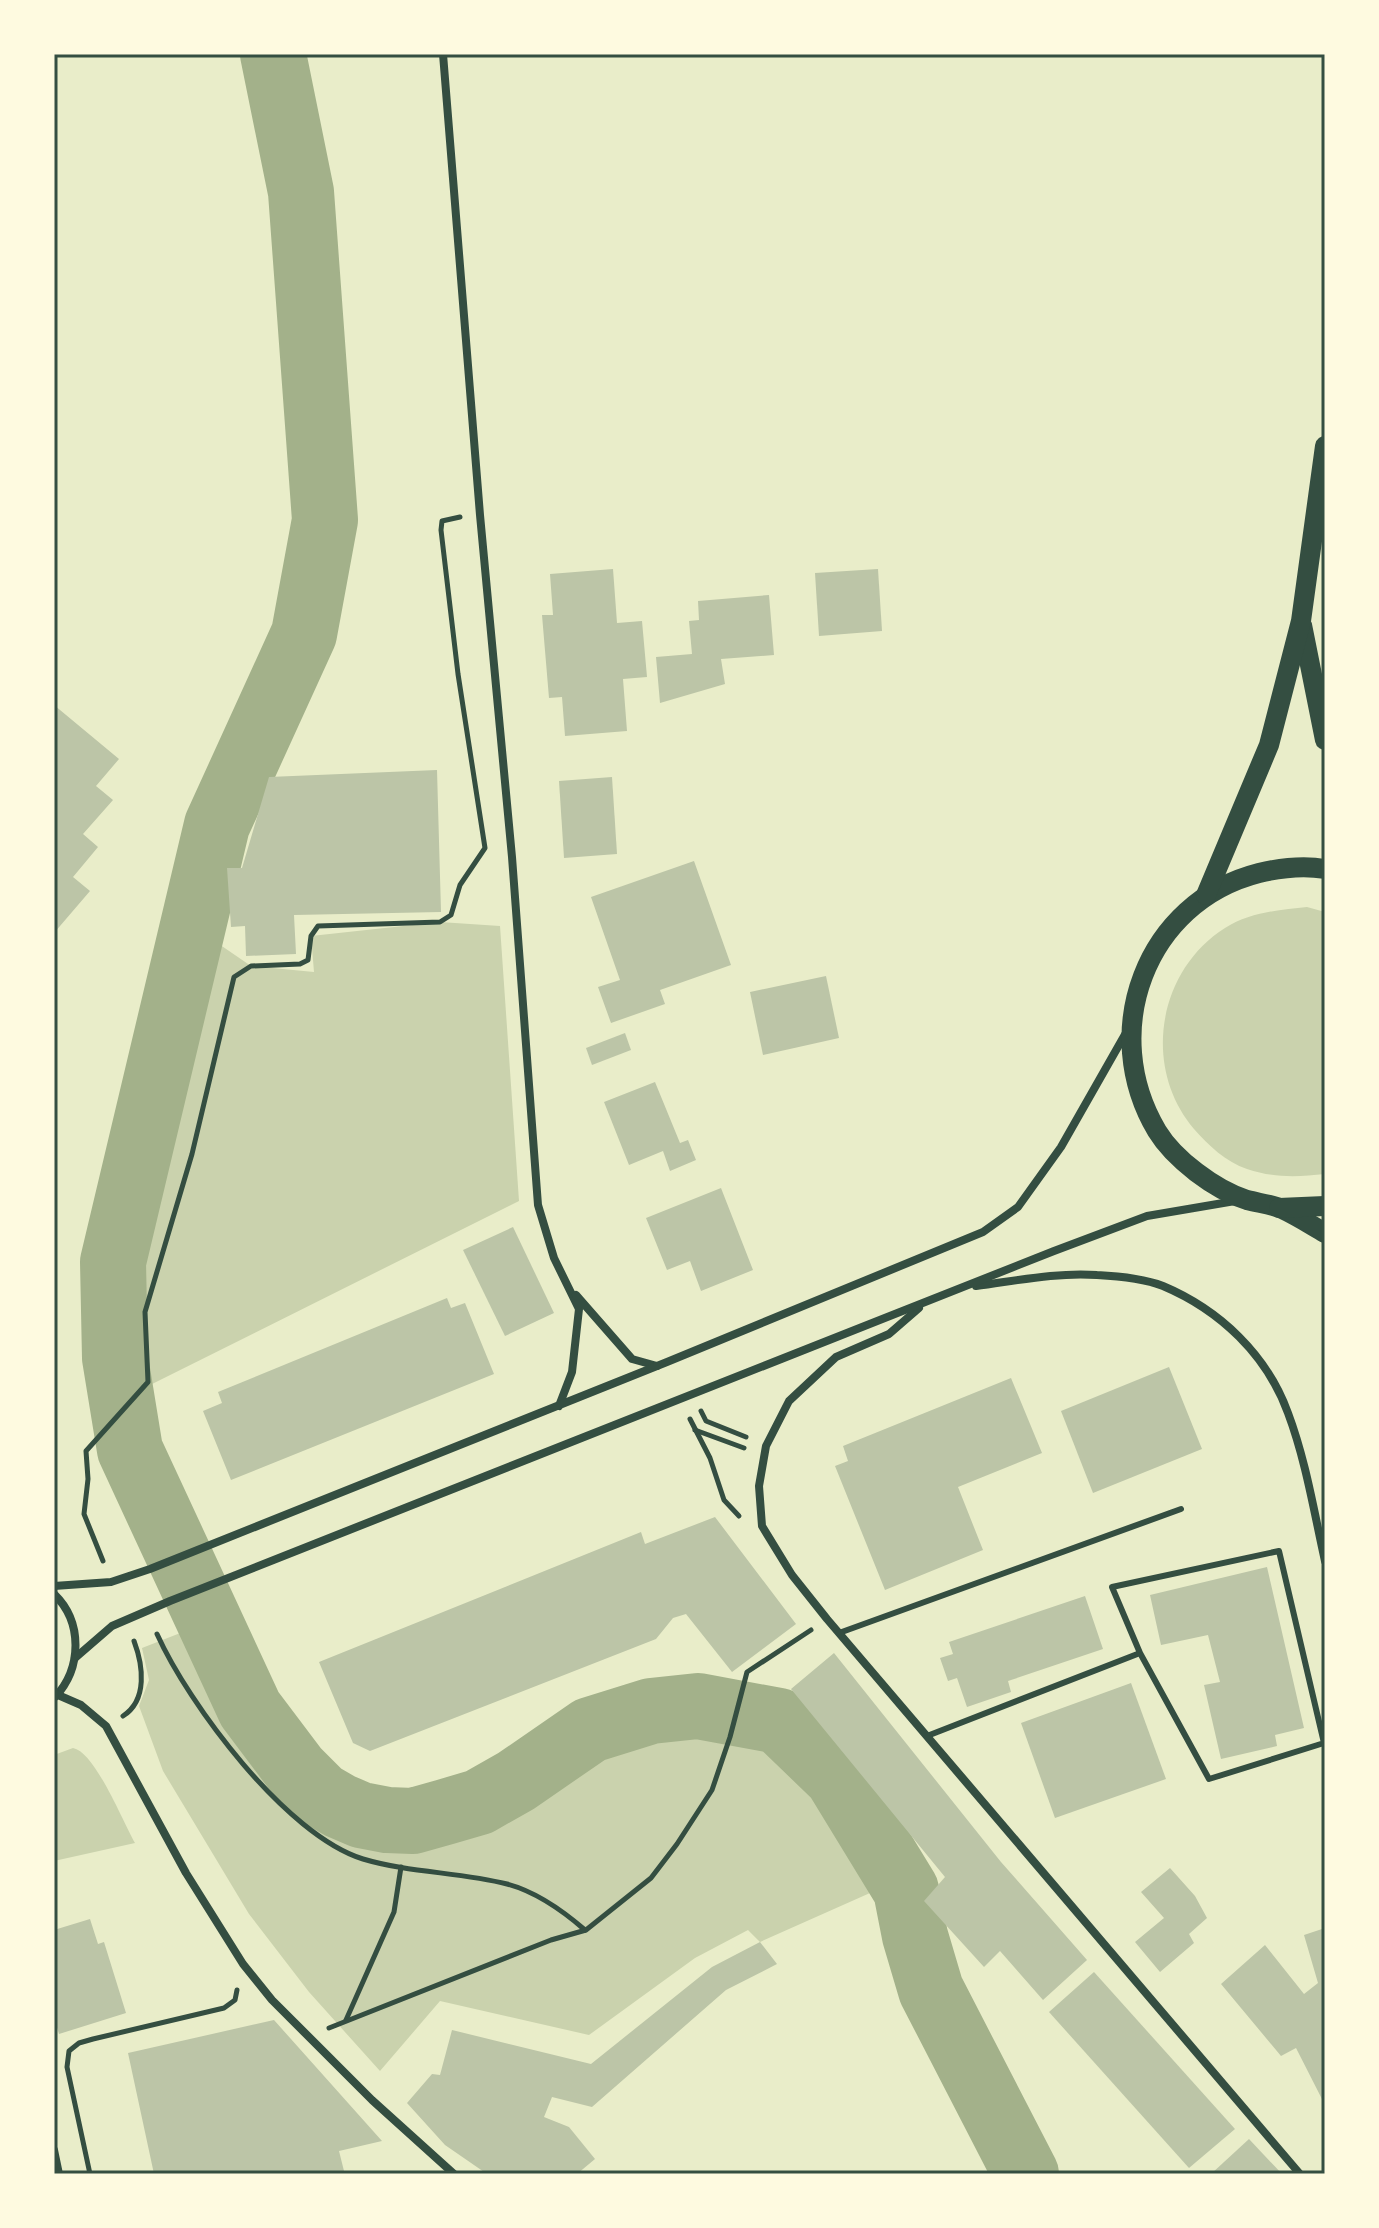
<svg xmlns="http://www.w3.org/2000/svg" width="1379" height="2228" viewBox="0 0 1379 2228" font-family="'Fira Sans Condensed',sans-serif">
	<style>
		.green { fill: #cad2ad }
		.lines { fill: none; stroke-linecap: round; stroke-linejoin: round }
		.river { stroke: #a3b18a; stroke-width: 66 }
		.building { fill: #bcc5a7 }
		.path { stroke: #344e41; stroke-width: 5 }
		.service { stroke: #344e41; stroke-width: 6 }
		.minor { stroke: #344e41; stroke-width: 8 }
		.primary { stroke: #344e41; stroke-width: 20 }
		.neatline { fill: none; stroke: #344e41; stroke-width: 3 }
	</style>
	<rect width="100%" height="100%" fill="#e9edc9"/>
	<g class="green">
		<path d="M1307 907 1325 912V1174C1298 1177 1273 1178 1247 1169 1226 1162 1208 1145 1194 1129 1142 1068 1157 971 1225 928 1250 912 1279 910 1307 907Z"/>
		<polygon points="440,922 500,926 519,1201 126,1397 113,1271 132,1226 148,1141 181,1054 213,940 251,966 314,972 311,936"/>
		<path d="M188 1630C199 1658 210 1686 225 1713 250 1759 301 1813 351 1832 368 1839 392 1839 411 1838 431 1836 456 1832 475 1823 497 1813 519 1801 540 1790 551 1784 559 1774 570 1768 580 1762 592 1758 603 1753 618 1745 630 1736 646 1732 688 1722 756 1741 792 1763 837 1790 864 1843 870 1893L760 1942 748 1930 695 1958 589 2035 440 2001 380 2071 309 1992 249 1914 163 1771 139 1706 149 1680 142 1648Z"/>
		<path d="M73 1748C95 1752 123 1822 135 1843L54 1861V1755Z"/>
	</g>
	<g class="lines">
		<polyline class="river" points="273,54 301,192 325,520 304,634 217,825 113,1262 115,1358 130,1450 250,1709 296,1770 321,1795 340,1806 361,1815 387,1820 413,1821 445,1812 479,1802 516,1781 590,1730 651,1711 698,1706 779,1721 837,1777 906,1890 915,1936 931,1990 1026,2174"/>
	</g>
	<g class="building">
		<polygon points="613,569 617,623 642,621 647,677 623,679 627,731 565,736 562,697 549,698 542,615 553,615 550,574"/>
		<polygon points="878,569 882,631 819,636 815,573"/>
		<polygon points="769,595 774,655 721,659 725,684 660,703 656,657 692,654 689,621 699,620 698,601"/>
		<polygon points="54,705 119,759 96,786 113,800 83,834 98,847 73,877 90,891 54,933"/>
		<polygon points="437,770 441,912 294,915 296,954 246,956 245,926 231,927 227,868 242,868 269,777"/>
		<polygon points="612,777 617,854 564,858 559,781"/>
		<polygon points="694,861 731,965 660,990 665,1004 611,1023 598,987 620,980 591,897"/>
		<polygon points="826,976 839,1038 763,1055 750,992"/>
		<polygon points="625,1033 631,1050 592,1065 586,1048"/>
		<polygon points="655,1082 680,1143 688,1140 696,1160 670,1171 663,1151 629,1165 604,1102"/>
		<polygon points="721,1188 753,1270 701,1291 690,1261 667,1270 646,1218"/>
		<polygon points="513,1227 554,1313 505,1336 463,1250"/>
		<polygon points="447,1298 451,1308 465,1303 494,1374 231,1480 203,1411 222,1403 218,1392"/>
		<polygon points="1169,1367 1202,1449 1093,1493 1061,1411"/>
		<polygon points="1011,1378 1042,1453 958,1487 983,1550 885,1590 835,1466 848,1461 843,1446"/>
		<polygon points="715,1517 796,1624 732,1672 686,1614 673,1618 656,1639 370,1751 353,1743 319,1662 641,1532 645,1544"/>
		<polygon points="1267,1567 1304,1728 1275,1735 1277,1746 1221,1759 1204,1685 1220,1682 1208,1635 1161,1645 1150,1595"/>
		<polygon points="1085,1596 1103,1649 1008,1681 1011,1692 967,1707 957,1678 948,1681 940,1658 953,1654 949,1642"/>
		<polygon points="834,1653 1001,1862 1087,1960 1043,2000 1000,1951 984,1967 924,1901 945,1877 791,1689"/>
		<polygon points="1131,1683 1166,1779 1055,1818 1021,1723"/>
		<polygon points="1170,1868 1195,1896 1207,1918 1189,1934 1194,1943 1160,1972 1135,1942 1164,1918 1141,1892"/>
		<polygon points="90,1919 98,1944 104,1942 126,2013 59,2034 54,2018 54,1930"/>
		<polygon points="1325,1928 1325,2105 1296,2048 1281,2056 1221,1984 1265,1945 1304,1994 1318,1983 1304,1935"/>
		<polygon points="760,1942 777,1964 726,1990 592,2107 552,2097 544,2117 569,2127 595,2159 577,2174 487,2174 445,2145 407,2103 432,2074 440,2075 452,2030 591,2064 712,1967"/>
		<polygon points="1094,1972 1235,2129 1189,2168 1049,2012"/>
		<polygon points="274,2020 382,2141 339,2151 344,2171 332,2174 154,2174 128,2053"/>
		<polygon points="1249,2139 1282,2174 1211,2174"/>
	</g>
	<g class="lines">
		<g class="path">
			<polyline points="701,1411 706,1421 746,1437"/>
			<polyline points="690,1419 710,1458 724,1500 739,1516"/>
			<polyline points="695,1430 744,1448"/>
			<polyline points="103,1561 84,1514 88,1479 86,1451 148,1382 145,1312 192,1154 234,977 251,966 300,964 308,960 311,936 318,926 440,922 451,915 460,885 485,848 458,674 441,530 442,521 460,517"/>
			<path d="M157 1634C189 1705 286 1835 363 1859 410 1873 460 1872 507 1884 537 1892 562 1910 585 1930"/>
			<path d="M123 1716C148 1700 143 1665 134 1641"/>
			<polyline points="346,2020 394,1912 401,1867"/>
			<polyline points="329,2028 551,1940 586,1930 651,1878 677,1844 712,1790 730,1737 747,1672 811,1630"/>
			<polyline points="90,2174 67,2067 69,2051 79,2043 93,2039 224,2008 235,2000 237,1990"/>
		</g>
		<g class="service">
			<polyline points="839,1633 1181,1509"/>
			<polyline points="927,1736 1140,1653 1209,1779 1324,1743 1279,1551 1112,1587 1140,1653"/>
		</g>
		<g class="minor">
			<polyline points="443,54 480,515 512,857 538,1205 554,1258 579,1309 572,1372 559,1406"/>
			<path d="M976 1286C1015 1281 1057 1272 1097 1275 1117 1276 1145 1279 1163 1286 1220 1310 1267 1355 1288 1413 1306 1461 1314 1512 1325 1561"/>
			<polyline points="576,1295 632,1359 657,1366"/>
			<polyline points="919,1308 889,1334 836,1357 789,1401 766,1446 759,1486 762,1526 792,1575 827,1619 1300,2174"/>
			<polyline points="54,1586 111,1582 150,1569 667,1362 983,1232 1018,1207 1061,1147 1127,1031"/>
			<path d="M54 1594C83 1622 82 1668 55 1697"/>
			<polyline points="75,1658 112,1626 170,1601 1054,1251 1147,1216 1235,1201"/>
			<polyline points="58,1695 81,1705 106,1726 186,1873 243,1964 272,2000 372,2100 454,2174"/>
			<polyline points="54,2150 59,2174"/>
		</g>
		<g class="primary">
			<polyline points="1302,625 1325,740"/>
			<path d="M1325 869C1303 865 1280 868 1259 873 1145 902 1098 1032 1157 1131 1174 1159 1215 1190 1247 1200 1258 1203 1271 1204 1282 1209 1297 1216 1311 1225 1325 1233"/>
			<polyline points="1206,895 1269,745 1301,621 1325,446"/>
			<polyline points="1279,1208 1325,1206"/>
		</g>
	</g>
	<rect width="1379" height="2228" fill="none" stroke="#fefae0" stroke-width="112"/>
	<rect x="56" y="56" width="1267" height="2116" class="neatline"/>
</svg>
